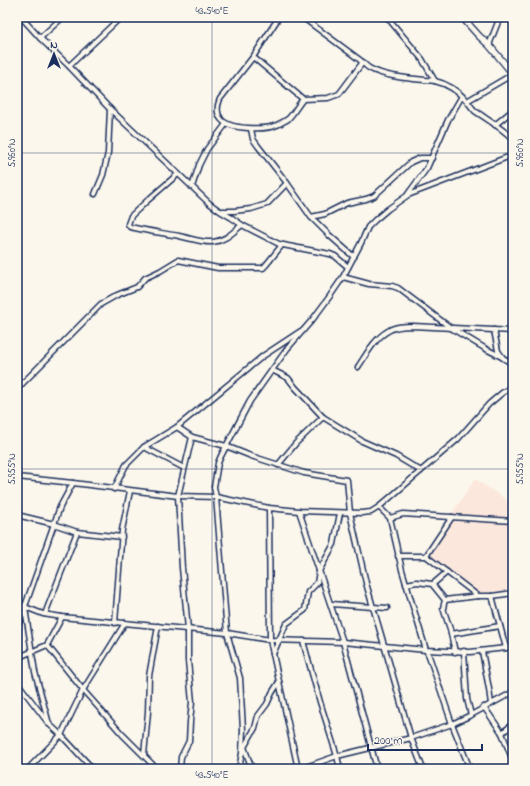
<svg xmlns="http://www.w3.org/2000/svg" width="530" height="786" viewBox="0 0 530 786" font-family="'Indie Flower',sans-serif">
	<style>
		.built { fill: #fce7dc }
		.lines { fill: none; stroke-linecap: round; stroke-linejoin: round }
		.street-casing { stroke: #1b2f5e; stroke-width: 7 }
		.secondary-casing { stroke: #1b2f5e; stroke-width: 8 }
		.street { stroke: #fbf7ec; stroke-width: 4 }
		.secondary { stroke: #fbf7ec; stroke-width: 5.5 }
		.ticks { fill: none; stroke: #1b2f5e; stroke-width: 1; stroke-opacity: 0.45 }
		.neatline { fill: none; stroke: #1b2f5e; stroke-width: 1.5 }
		.ticks-label { font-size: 10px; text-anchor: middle; fill: #1b2f5e }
	</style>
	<rect width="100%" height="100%" fill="#fbf7ec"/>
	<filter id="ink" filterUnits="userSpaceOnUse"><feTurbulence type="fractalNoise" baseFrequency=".025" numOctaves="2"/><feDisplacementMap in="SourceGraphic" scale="8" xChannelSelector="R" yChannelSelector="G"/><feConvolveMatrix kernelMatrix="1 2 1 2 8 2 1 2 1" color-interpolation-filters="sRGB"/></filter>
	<g filter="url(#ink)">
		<polygon class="built" points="475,479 513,504 513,593 479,596 427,560 427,551"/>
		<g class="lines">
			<defs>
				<g id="street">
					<polyline points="21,17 40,38 69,66 110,109 209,203 220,211 232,218 242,225 279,244 288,246 330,254 335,256 348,267"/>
					<path d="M279 17 253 57 220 99C217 106 216 113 221 119 229 130 266 130 277 125 281 123 285 121 288 119 294 113 298 105 303 99"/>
					<path d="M302 17 360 60C363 63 366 66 369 68 386 78 416 79 435 81 448 84 459 92 467 101 470 105 472 108 475 111 488 120 502 128 513 139"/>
					<polyline points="387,17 422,59 435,81"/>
					<polyline points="40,38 63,17"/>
					<polyline points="489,45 500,17"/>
					<polyline points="253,57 303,99 328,98 339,94 363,62"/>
					<polyline points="69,66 121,17"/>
					<polyline points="467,101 513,74"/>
					<polyline points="495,125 513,110"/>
					<polyline points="251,129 253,139 258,146 287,183 311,217 329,235 354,257"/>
					<path d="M178 174 148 200 131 216 128 224 130 227C146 231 163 233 179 236 190 238 202 243 213 242 225 241 233 232 242 225"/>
					<polyline points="192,187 199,165 207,149 226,124"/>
					<polyline points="95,194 103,175 108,153 110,109"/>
					<polyline points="408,194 427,168 448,120 462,96"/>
					<polyline points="222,211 234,211 251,209 267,204 287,183"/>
					<polyline points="311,217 325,214 347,203 366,199 374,196 411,162 420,158 432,158"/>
					<polyline points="343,277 369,284 392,286 398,288 451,328 486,349 502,357"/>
					<polyline points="494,330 498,351 503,358 513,364"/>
					<path d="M358 367C366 355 375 338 388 331 395 326 405 326 413 326L513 331"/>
					<polyline points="272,370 288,378 295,387 323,417 362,441 396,456 421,471"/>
					<polyline points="17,389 101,304 117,295 137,287 145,278 160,271 178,260 218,268 263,268 266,265 282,245"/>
					<polyline points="177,427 192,437 226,446 251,456 304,473 347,480 350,513 366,583 411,738 423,769"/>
					<polyline points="144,447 184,468"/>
					<polyline points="278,465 296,443 323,417"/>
					<polyline points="17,477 73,483 178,496 216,497 269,508 299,511 362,513 371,512 379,507 458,439 489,404 502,393 513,386"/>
					<polyline points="114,489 126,465 144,447 177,427 263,356 301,331"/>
					<polyline points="379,507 390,518 402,570 426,650 429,656 452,724 470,769"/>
					<polyline points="269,508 270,640 298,769"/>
					<polyline points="299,511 343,642 377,769"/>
					<polyline points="17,515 54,524 77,532"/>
					<polyline points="390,518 403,514 513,521"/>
					<polyline points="398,556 426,556 478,596"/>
					<polyline points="426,556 452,517"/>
					<polyline points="406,584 417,582 432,584 445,600 443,608 450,629 455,652"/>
					<polyline points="433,584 447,572"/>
					<polyline points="492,596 506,648"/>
					<polyline points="445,600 478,596 492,596 513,593"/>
					<polyline points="17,601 25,607 43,614 62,617 227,633 270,640 343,642 426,650 470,652 506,648 513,646"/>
					<polyline points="331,604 387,608"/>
					<polyline points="25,608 35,672 49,724"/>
					<polyline points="45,614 77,532 122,537"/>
					<polyline points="115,623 122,530 130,491"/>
					<polyline points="17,629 60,507 73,483"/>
					<polyline points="451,634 500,626"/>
					<polyline points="303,641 320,702 337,756 340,769"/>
					<polyline points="47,645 83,690 122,734 157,769"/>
					<polyline points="464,651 467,699 471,715"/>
					<polyline points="482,651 489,689 491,704"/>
					<polyline points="273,654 286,624 305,610 308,592 317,583 319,571 334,544 340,513"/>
					<polyline points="17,658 47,645 62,617"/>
					<polyline points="17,682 49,724 61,735 93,769"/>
					<polyline points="484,707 502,733 513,761"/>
					<polyline points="502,733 513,724"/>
					<polyline points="244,747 252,769"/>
					<polyline points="243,749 255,728 258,716 267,704 272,693 279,682"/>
					<polyline points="144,755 148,712 149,676 158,626"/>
					<polyline points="28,769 61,735 83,690 125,623"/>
					<polyline points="180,769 181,757 189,741 190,722 192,702 188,661 188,629 182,568 178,496 192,437"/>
					<polyline points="239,769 242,753 243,729 240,678 227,633 216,497 214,487 218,463 221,456 250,401 272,370 287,349 313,319 330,296 343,277 361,243 368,227 375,220 388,209 408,195 513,155"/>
					<polyline points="300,769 337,756 411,738 452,724 471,715 513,692"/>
				</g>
				<polyline id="secondary" points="462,17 479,36 489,45 513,74"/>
			</defs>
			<use href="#street" class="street-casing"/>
			<use href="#secondary" class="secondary-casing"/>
			<use href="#street" class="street"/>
			<use href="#secondary" class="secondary"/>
		</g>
	</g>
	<path class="ticks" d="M212 17V769M17 153H513M17 469H513"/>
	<rect width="530" height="786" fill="none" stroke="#fbf7ec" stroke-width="44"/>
	<g transform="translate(54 54)" stroke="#fbf7ec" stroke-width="3" paint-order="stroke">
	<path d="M0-3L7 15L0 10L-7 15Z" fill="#1b2f5e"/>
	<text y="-6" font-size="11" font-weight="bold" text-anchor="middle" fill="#1b2f5e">N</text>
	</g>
	<path d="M368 744v6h114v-6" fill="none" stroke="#1b2f5e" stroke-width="2"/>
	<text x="374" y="744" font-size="12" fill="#1b2f5e" stroke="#fbf7ec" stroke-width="3" paint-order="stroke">200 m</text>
	<rect x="22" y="22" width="486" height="742" class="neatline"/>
	<g class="ticks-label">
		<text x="212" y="14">43.540°E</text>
		<text transform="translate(11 153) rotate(-90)" y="4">5.960°N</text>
		<text transform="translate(519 153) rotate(-90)" y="4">5.960°N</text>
		<text transform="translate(11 469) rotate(-90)" y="4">5.955°N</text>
		<text transform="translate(519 469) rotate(-90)" y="4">5.955°N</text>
		<text x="212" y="778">43.540°E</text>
	</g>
</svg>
